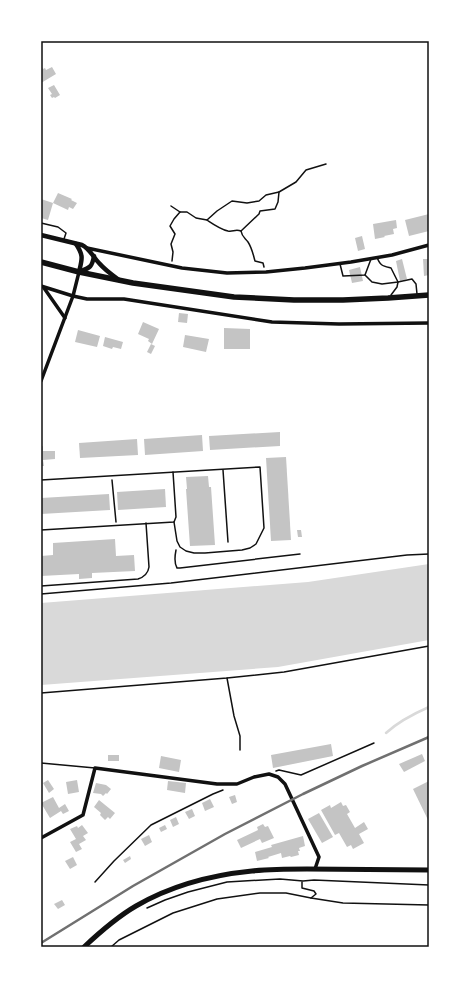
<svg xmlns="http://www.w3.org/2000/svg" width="470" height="988" viewBox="0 0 470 988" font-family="Jost,sans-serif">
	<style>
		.water { fill: #d9d9d9 }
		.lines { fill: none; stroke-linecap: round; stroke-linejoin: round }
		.stream { stroke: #d9d9d9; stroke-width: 2.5 }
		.building { fill: #c4c4c4 }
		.path { stroke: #111; stroke-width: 1.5 }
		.service { stroke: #111; stroke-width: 1.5 }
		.minor { stroke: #111; stroke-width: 3.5 }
		.tertiary { stroke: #111; stroke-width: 4.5 }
		.secondary { stroke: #111; stroke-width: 5 }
		.primary { stroke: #111; stroke-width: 5.5 }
		.rail { stroke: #707070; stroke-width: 2.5 }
		.neatline { fill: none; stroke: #111; stroke-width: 1.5 }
	</style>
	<rect width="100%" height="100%" fill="#fff"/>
	<polygon class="water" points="429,564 429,640 278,667 41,685 41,603 308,582"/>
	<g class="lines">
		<path class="stream" d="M386 733C399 721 413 714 429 707"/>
	</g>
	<g class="building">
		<polygon points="42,67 43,69 45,68 46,70 52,67 56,74 41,83 41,68"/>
		<polygon points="54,85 60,95 55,98 54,97 52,98 50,95 52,94 48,88"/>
		<polygon points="58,193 72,199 71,200 77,203 73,209 69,207 68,210 53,203 48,220 41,218 41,199 53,203"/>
		<polygon points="429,214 429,231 409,236 405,220"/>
		<polygon points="396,220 397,228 393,229 394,234 384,236 385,237 375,239 373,224"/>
		<polygon points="362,236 365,249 358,251 355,238"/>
		<polygon points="402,259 407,279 400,281 396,261"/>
		<polygon points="423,259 429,259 429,275 424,276"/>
		<polygon points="360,267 363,281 352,283 349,270"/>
		<polygon points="179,313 188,314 187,323 178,322"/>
		<polygon points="143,322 159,329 152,344 148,341 149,339 138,334"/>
		<polygon points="224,328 250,329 250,349 224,349"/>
		<polygon points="78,330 100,336 97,347 75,342"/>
		<polygon points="185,335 209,339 206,352 183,347"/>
		<polygon points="105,337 123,342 121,349 113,347 112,349 103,346"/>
		<polygon points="151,344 155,346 151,354 147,352"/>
		<polygon points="280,432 280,446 210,450 209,436"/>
		<polygon points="202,435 203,451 145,455 144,439"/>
		<polygon points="137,439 138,455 80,458 79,443"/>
		<polygon points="43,446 43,451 55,451 55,459 43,460 44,466 41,466 41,447"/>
		<polygon points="286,457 291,540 271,541 266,458"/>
		<polygon points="208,476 209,487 211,487 215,545 190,546 186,489 187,489 186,477"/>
		<polygon points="165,489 166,507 118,510 117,492"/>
		<polygon points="109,494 110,510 41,514 41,498"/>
		<polygon points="297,530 301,530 302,537 298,537"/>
		<polygon points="115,539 116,556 134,555 135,571 92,573 92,578 79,579 79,574 41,576 41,556 53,555 53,543"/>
		<polygon points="331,744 333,756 273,768 271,755"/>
		<polygon points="422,754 425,761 404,772 399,764"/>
		<rect x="108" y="755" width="11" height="6"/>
		<polygon points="161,756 181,760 179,772 159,768"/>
		<polygon points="48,780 54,789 49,793 43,783"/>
		<polygon points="77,780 79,792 68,794 66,782"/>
		<polygon points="168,781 186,783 185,793 167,790"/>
		<polygon points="429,781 429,822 413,789"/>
		<polygon points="96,783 106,785 111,789 107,794 106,793 103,796 101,794 93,793"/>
		<polygon points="235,795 237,802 232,804 229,797"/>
		<polygon points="53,797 59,808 65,804 69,811 63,814 61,811 50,818 41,803"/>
		<polygon points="210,799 214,807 205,811 202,803"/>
		<polygon points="99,800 115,813 110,819 108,817 105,820 100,815 101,813 94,807"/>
		<polygon points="341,802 343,806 346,805 350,812 347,814 355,828 364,822 368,829 359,834 364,843 353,849 351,845 347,847 339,833 335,835 321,810 330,805 331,808"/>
		<polygon points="192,809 195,816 189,819 185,812"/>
		<polygon points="319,813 333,837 322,843 308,819"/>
		<polygon points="176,817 179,824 173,827 170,820"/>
		<polygon points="263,824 265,827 268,826 274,838 262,843 260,839 241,848 237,840 258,830 257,827"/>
		<polygon points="82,825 88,833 83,836 86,840 79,844 82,849 76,852 70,842 76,839 70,829 77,826 78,828"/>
		<polygon points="165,825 167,829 161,832 159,828"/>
		<polygon points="149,835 152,842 145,846 141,839"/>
		<polygon points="303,836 305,846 299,848 300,851 298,851 299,855 291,857 290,856 282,858 281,853 268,857 269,858 257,861 255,852 272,847 271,845"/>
		<polygon points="130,856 131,859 125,863 123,860"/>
		<polygon points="73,857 77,865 70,869 65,861"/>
		<polygon points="62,900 65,905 58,909 54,904"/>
	</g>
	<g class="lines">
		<g class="path">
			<polyline points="171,206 180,212 187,212 196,218 207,220 217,211 232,201 247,203 259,201 266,195 279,192"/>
			<path d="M207 220C213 224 220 229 228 231 233 232 235 229 241 231"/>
			<polyline points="172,261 173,252 171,244 175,234 170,226 174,219 180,212"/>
			<path d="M264 267 263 263 255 261C253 254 252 248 248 242 245 238 242 237 241 231L259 214 260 211 275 209 278 202 279 192 296 182 306 170 326 164"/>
			<polyline points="112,480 116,522"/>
			<path d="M176 550C175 555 174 563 177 568H180L300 554"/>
			<polyline points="41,594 171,583 407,555 429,554"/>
			<polyline points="227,678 234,716 240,736 240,750"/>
			<polyline points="41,693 227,678 284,672 429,646"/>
			<polyline points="276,771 279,770 301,775 374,743"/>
			<polyline points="95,882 114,861 151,825 213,794 223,790"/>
			<polyline points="302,882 302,888 314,891 316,894 311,898"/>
			<polyline points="147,908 165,900 188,892 227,882 280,879 303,881 314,880 429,885"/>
			<polyline points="111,947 119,940 173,913 217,899 260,893 286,893 311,898 343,903 429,905"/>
		</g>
		<g class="service">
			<polyline points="41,223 58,227 66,233 64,239"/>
			<polyline points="340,264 343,276 365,275 371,259"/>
			<path d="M365 275 372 282 382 284 398 282 391 268C383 266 380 266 377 257"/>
			<polyline points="391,295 397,287 398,282 412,279 416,284 417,294"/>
			<polyline points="223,470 228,542"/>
			<polyline points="41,480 260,467 264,528 256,544 250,548 242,550 205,553 194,553 186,551 180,547 177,541 174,522"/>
			<polyline points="41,530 174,522 176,517 173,472"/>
			<path d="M41 586 138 579C144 577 148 574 149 567L146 523"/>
			<polyline points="41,763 95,768"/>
		</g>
		<g class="minor">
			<polyline points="87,248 182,268 227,273 266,272 305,268 351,262 392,255 429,245"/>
			<polyline points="41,286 73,296 87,299 124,299 272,322 339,324 429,323"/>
			<polyline points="44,288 65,318"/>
			<polyline points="41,381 73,296 79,272"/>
			<polyline points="41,838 83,815 95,768 217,784 237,784 254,777 269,774 278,777 285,784 319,857 315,869"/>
		</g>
		<g class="tertiary">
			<path d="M41 235 82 245C90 249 93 257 99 263 105 270 112 275 119 280"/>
			<path d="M76 244C84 256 82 259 79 272"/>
			<path d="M79 272C89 268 92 268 94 256"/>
		</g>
		<path class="secondary" d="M84 947C100 932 117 917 136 906 172 885 212 875 252 871 271 869 289 869 307 869 348 869 388 870 429 870"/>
		<polyline class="primary" points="41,262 79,272 133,283 234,297 294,300 343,300 388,298 429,295"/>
		<polyline class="rail" points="41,943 133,886 225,834 303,794 362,766 429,737"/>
	</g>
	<rect width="470" height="988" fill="none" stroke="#ffffff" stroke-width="84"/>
	<rect x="42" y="42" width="386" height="904" class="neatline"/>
</svg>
